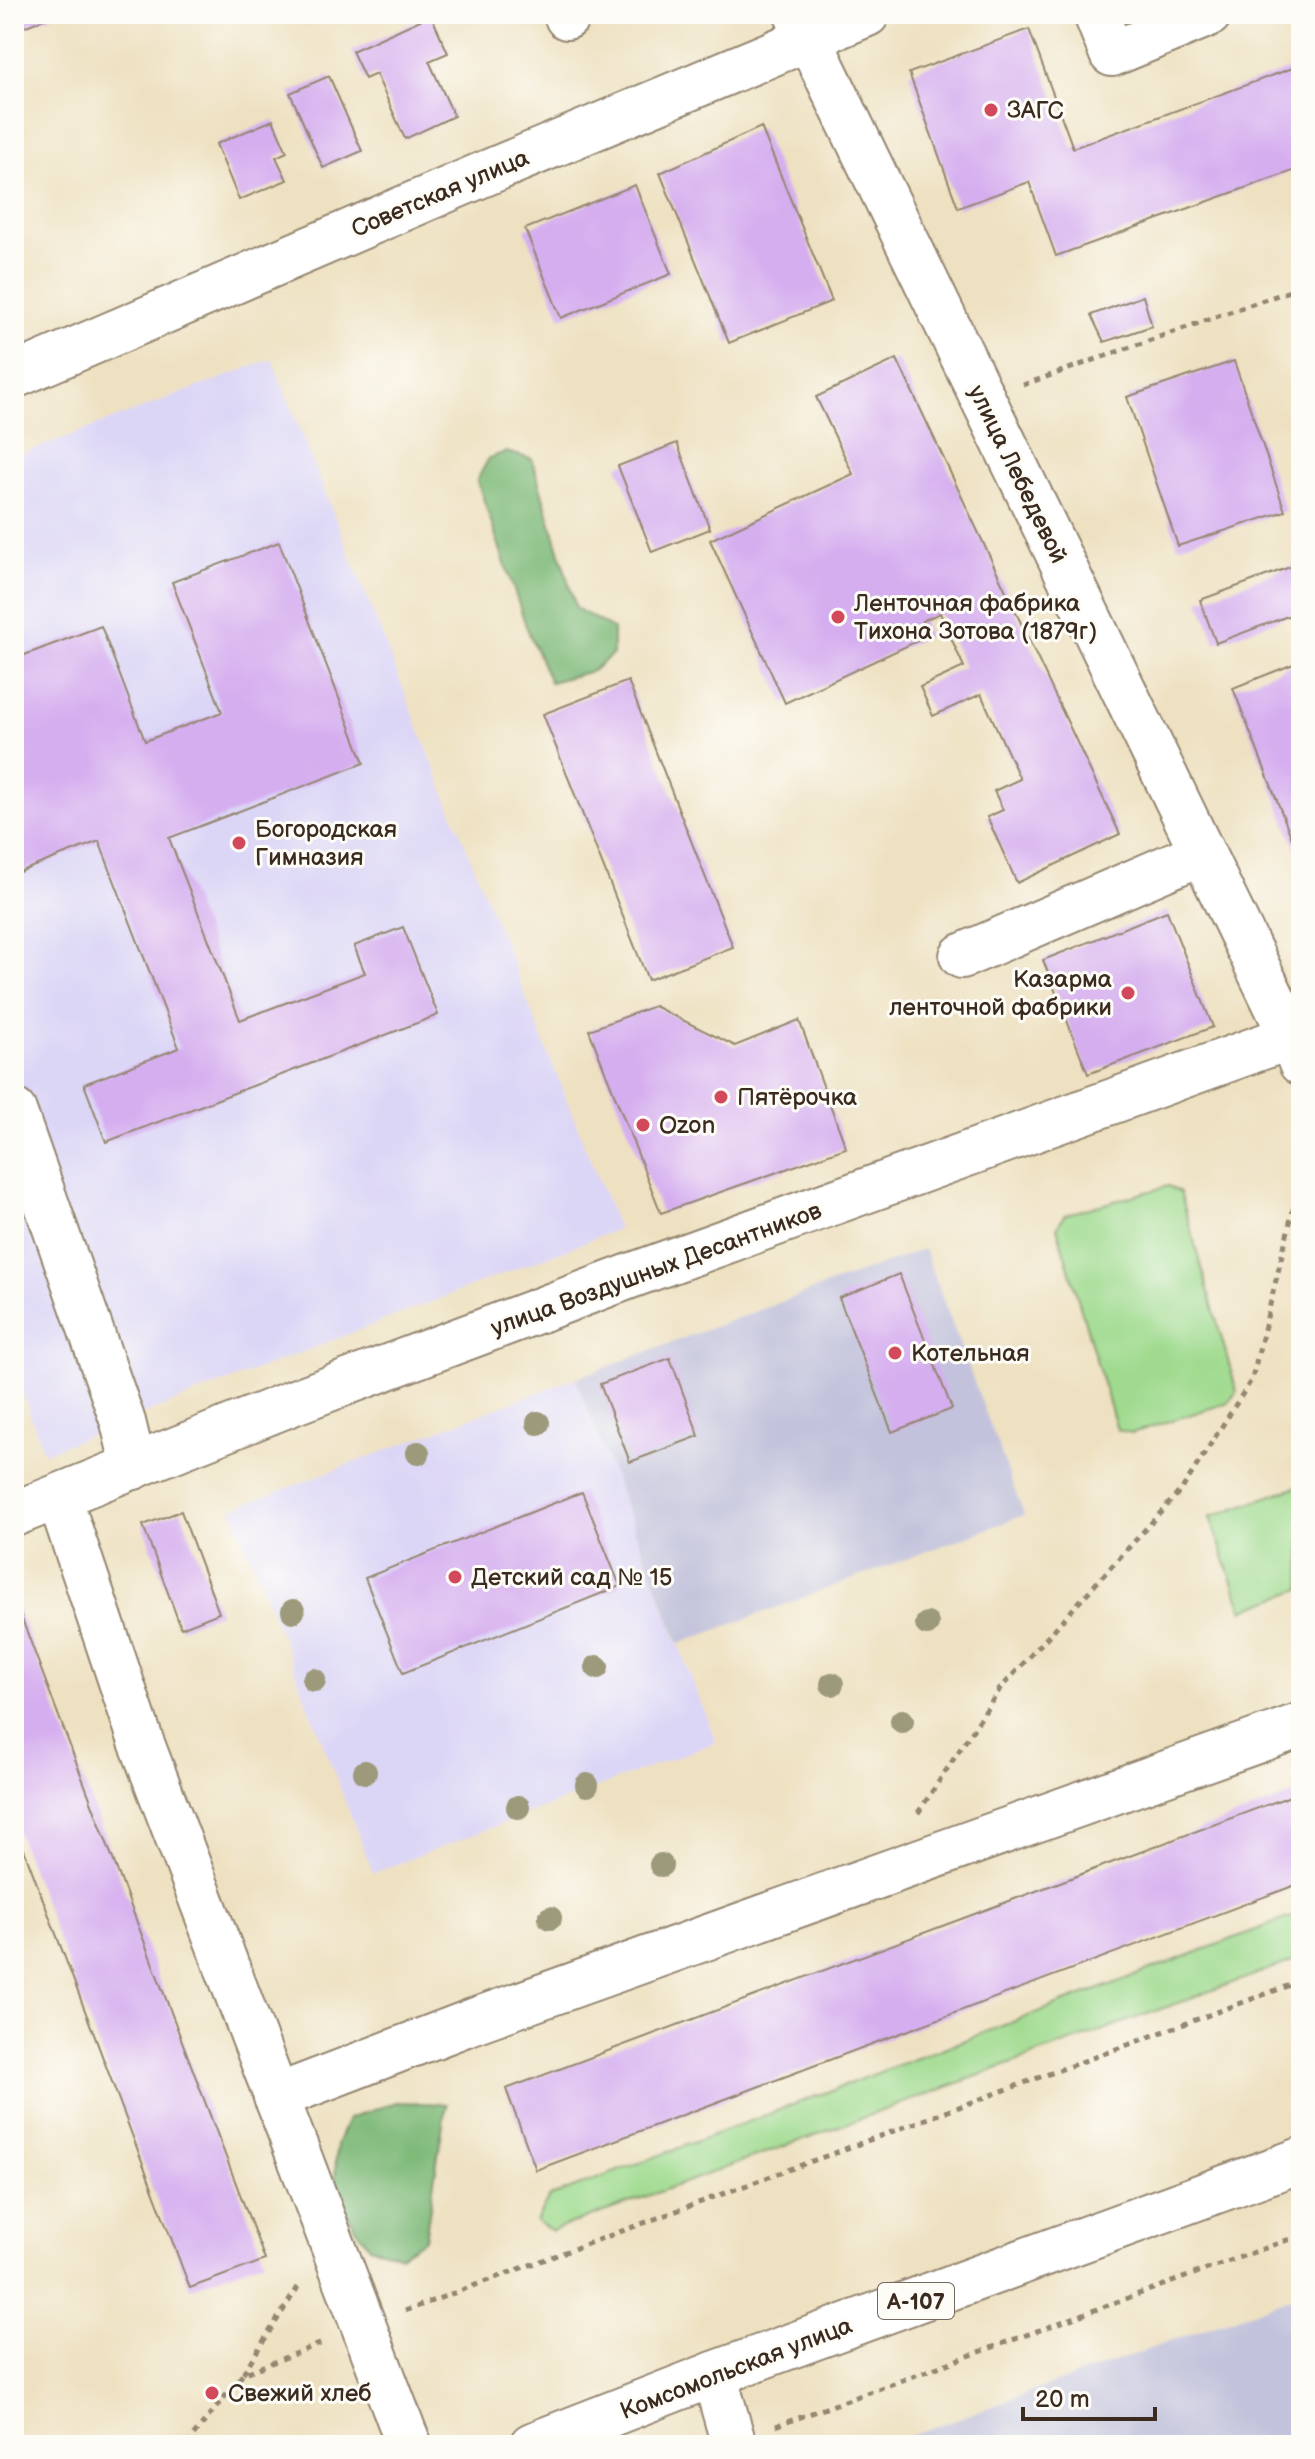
<svg xmlns="http://www.w3.org/2000/svg" width="1315" height="2459" viewBox="0 0 1315 2459" font-family="'Balsamiq Sans',sans-serif">
	<style>
		.built { fill: #dcd6f6 }
		.industrial { fill: #c2c2dc }
		.green { fill: #9fda8e; stroke: #6d8256; stroke-width: 2 }
		.forest { fill: #7fba79; stroke: #5d724c; stroke-width: 2 }
		.building { fill: #d5aeef }
		.lines { fill: none; stroke-linecap: round; stroke-linejoin: round }
		.minor-casing { stroke: #948670; stroke-width: 48 }
		.major-casing { stroke: #948670; stroke-width: 48 }
		.path { stroke: #948670; stroke-width: 5; stroke-dasharray: 6 6; stroke-linecap: butt }
		.minor { stroke: #fff; stroke-width: 44 }
		.major { stroke: #fff; stroke-width: 44 }
		.tree { fill: #9c9a7a }
		.poi-dot { fill: #d1495b; stroke: #fdfcf7; stroke-width: 3 }
		.labels { text-anchor: middle; stroke-width: 6; stroke-linejoin: round; paint-order: stroke }
		.shield { fill: #fdfcf7; stroke: #75695f; stroke-width: 2 }
		.shield-label { font-size: 22px; font-weight: bold; fill: #3b2a1e }
		.poi-label { font-size: 24px; fill: #3b2a1e; stroke: #fdfcf7; text-anchor: start }
		.street-label { font-size: 24px; fill: #3b2a1e; stroke: #fdfcf7 }
	</style>
	<rect width="100%" height="100%" fill="#fdfcf7"/>
	<filter id="ink" filterUnits="userSpaceOnUse"><feTurbulence type="fractalNoise" baseFrequency=".0125" numOctaves="2"/><feDisplacementMap in="SourceGraphic" scale="16" xChannelSelector="R" yChannelSelector="G"/><feConvolveMatrix kernelMatrix="1 2 1 2 8 2 1 2 1" color-interpolation-filters="sRGB"/></filter>
	<filter id="wash" filterUnits="userSpaceOnUse"><feTurbulence type="fractalNoise" baseFrequency=".006" numOctaves="4" result="noise"/><feDisplacementMap in="SourceGraphic" scale="32" xChannelSelector="R" yChannelSelector="G"/><feGaussianBlur stdDeviation="1.8" result="paint"/><feColorMatrix in="noise" values="0 0 0 0 0 0 0 0 0 0 0 0 0 0 0 0 0 1.4 0 .05"/><feComposite in="paint" operator="in"/></filter>
	<g filter="url(#wash)">
		<rect width="100%" height="100%" fill="#eee1c1"/>
		<g class="built">
			<polygon points="272,359 618,1229 44,1453 14,1369 14,457"/>
			<polygon points="576,1378 716,1742 373,1873 232,1509"/>
		</g>
		<g class="industrial">
			<polygon points="924,1249 1024,1515 679,1644 576,1378"/>
			<polygon points="1301,2294 1301,2445 885,2445"/>
		</g>
		<g class="green">
			<polygon points="1168,1186 1180,1192 1237,1392 1227,1403 1132,1433 1117,1430 1057,1228 1064,1215"/>
			<polygon points="1301,1485 1301,1589 1243,1610 1210,1517"/>
			<polygon points="1301,1913 1301,1958 552,2231 536,2221 549,2197"/>
		</g>
		<g class="forest">
			<polygon points="506,452 532,459 576,608 613,629 613,654 592,671 550,682 526,626 477,480 489,458"/>
			<polygon points="396,2102 446,2104 425,2239 400,2255 369,2247 347,2214 335,2178 337,2144 348,2119"/>
		</g>
		<g id="blocks">
			<g class="building">
				<polygon points="14,14 56,14 14,31"/>
				<polygon points="431,15 448,53 429,61 454,116 405,139 376,74 365,79 352,51"/>
				<polygon points="1029,29 1073,148 1301,65 1301,168 1056,256 1029,182 958,208 909,73"/>
				<polygon points="329,76 362,151 323,168 290,93"/>
				<polygon points="273,120 287,152 276,157 287,180 239,200 216,144"/>
				<polygon points="761,127 832,301 729,343 660,173"/>
				<polygon points="635,185 671,274 561,318 525,229"/>
				<polygon points="1143,296 1152,326 1104,342 1091,315"/>
				<polygon points="897,359 1120,834 1017,883 987,817 1003,810 994,791 1020,779 981,694 933,716 920,687 964,667 940,613 922,621 928,636 785,703 710,540 853,474 816,397"/>
				<polygon points="1234,361 1285,511 1178,546 1127,397"/>
				<polygon points="677,443 710,529 652,552 618,466"/>
				<polygon points="279,542 364,763 169,838 240,1020 365,973 354,946 403,927 438,1015 106,1142 84,1084 179,1048 99,841 14,874 14,659 101,626 145,741 222,712 172,582"/>
				<polygon points="1301,563 1301,611 1216,643 1200,600"/>
				<polygon points="1301,661 1301,862 1233,688"/>
				<polygon points="628,681 733,947 648,980 543,714"/>
				<polygon points="1167,911 1213,1027 1088,1074 1043,960"/>
				<polygon points="654,1006 735,1046 799,1020 846,1148 661,1213 589,1030"/>
				<polygon points="899,1274 952,1409 892,1432 839,1298"/>
				<polygon points="670,1358 699,1436 630,1462 600,1384"/>
				<polygon points="582,1492 620,1586 403,1673 365,1578"/>
				<polygon points="181,1511 219,1613 181,1628 143,1525"/>
				<polygon points="14,1598 265,2260 190,2288 14,1823"/>
				<polygon points="1301,1792 1301,1883 536,2170 506,2089"/>
			</g>
		</g>
	</g>
	<g filter="url(#ink)">
		<use href="#blocks" fill-opacity="0" stroke="#948670" stroke-width="2"/>
		<g class="lines">
			<defs>
				<g id="minor">
					<polyline points="566,14 567,17"/>
					<polyline points="797,14 1291,1036 1301,1063"/>
					<polyline points="1096,14 1112,54 1209,14"/>
					<polyline points="14,376 479,176 867,14"/>
					<polyline points="962,956 1201,853"/>
					<polyline points="14,1111 123,1422 134,1467"/>
					<polyline points="59,1497 141,1741 409,2445"/>
					<polyline points="14,1514 297,1401 633,1275 1301,1033"/>
					<polyline points="276,2097 476,2020 1301,1725"/>
					<polyline points="714,2374 734,2445"/>
				</g>
				<polyline id="major" points="532,2445 714,2374 1301,2160"/>
			</defs>
			<use href="#minor" class="minor-casing"/>
			<use href="#major" class="major-casing"/>
			<g class="path">
				<polyline points="1023,385 1301,287"/>
				<polyline points="918,1813 1000,1689 1182,1489 1252,1379 1301,1177"/>
				<polyline points="405,2311 1301,1981"/>
				<polyline points="243,2373 300,2284"/>
				<polyline points="776,2426 1301,2235"/>
				<polyline points="186,2445 243,2374 325,2342"/>
			</g>
			<use href="#minor" class="minor"/>
			<use href="#major" class="major"/>
		</g>
		<g class="tree">
			<circle cx="538" cy="1423" r="12"/>
			<circle cx="418" cy="1453" r="12"/>
			<circle cx="293" cy="1611" r="12"/>
			<circle cx="927" cy="1624" r="12"/>
			<circle cx="597" cy="1667" r="12"/>
			<circle cx="314" cy="1680" r="12"/>
			<circle cx="832" cy="1684" r="12"/>
			<circle cx="902" cy="1721" r="12"/>
			<circle cx="365" cy="1772" r="12"/>
			<circle cx="587" cy="1785" r="12"/>
			<circle cx="518" cy="1807" r="12"/>
			<circle cx="661" cy="1865" r="12"/>
			<circle cx="550" cy="1918" r="12"/>
		</g>
	</g>
	<g class="poi-dot">
		<circle cx="991" cy="110" r="8"/>
		<circle cx="838" cy="617" r="8"/>
		<circle cx="239" cy="843" r="8"/>
		<circle cx="1128" cy="993" r="8"/>
		<circle cx="721" cy="1097" r="8"/>
		<circle cx="643" cy="1125" r="8"/>
		<circle cx="895" cy="1353" r="8"/>
		<circle cx="455" cy="1577" r="8"/>
		<circle cx="212" cy="2393" r="8"/>
	</g>
	<g class="labels">
		<rect class="shield" x="878" y="2283" width="76" height="36" rx="6"/>
		<g class="shield-label">
			<text x="916" y="2309">А-107</text>
		</g>
		<g class="poi-label">
			<text x="1007" y="118">ЗАГС</text>
			<text x="854" y="611">Ленточная фабрика<tspan x="854" dy="28">Тихона Зотова (1879г)</tspan></text>
			<text x="255" y="837">Богородская<tspan x="255" dy="28">Гимназия</tspan></text>
			<text x="1112" y="987" text-anchor="end">Казарма<tspan x="1112" dy="28">ленточной фабрики</tspan></text>
			<text x="737" y="1105">Пятёрочка</text>
			<text x="659" y="1133">Ozon</text>
			<text x="911" y="1361">Котельная</text>
			<text x="471" y="1585">Детский сад № 15</text>
			<text x="228" y="2401">Свежий хлеб</text>
		</g>
		<g class="street-label">
			<text transform="translate(440 193) rotate(-23)" y="8">Советская улица</text>
			<text transform="translate(1018 474) rotate(64)" y="8">улица Лебедевой</text>
			<text transform="translate(656 1269) rotate(-20)" y="8">улица Воздушных Десантников</text>
			<text transform="translate(736 2368) rotate(-21)" y="8">Комсомольская улица</text>
		</g>
	</g>
	<rect width="1315" height="2459" fill="none" stroke="#fdfcf7" stroke-width="48"/>
	<path d="M1023 2407v12h132v-12" fill="none" stroke="#3b2a1e" stroke-width="4"/>
	<text x="1035" y="2407" font-size="24" fill="#3b2a1e" stroke="#fdfcf7" stroke-width="6" paint-order="stroke">20 m</text>
</svg>
